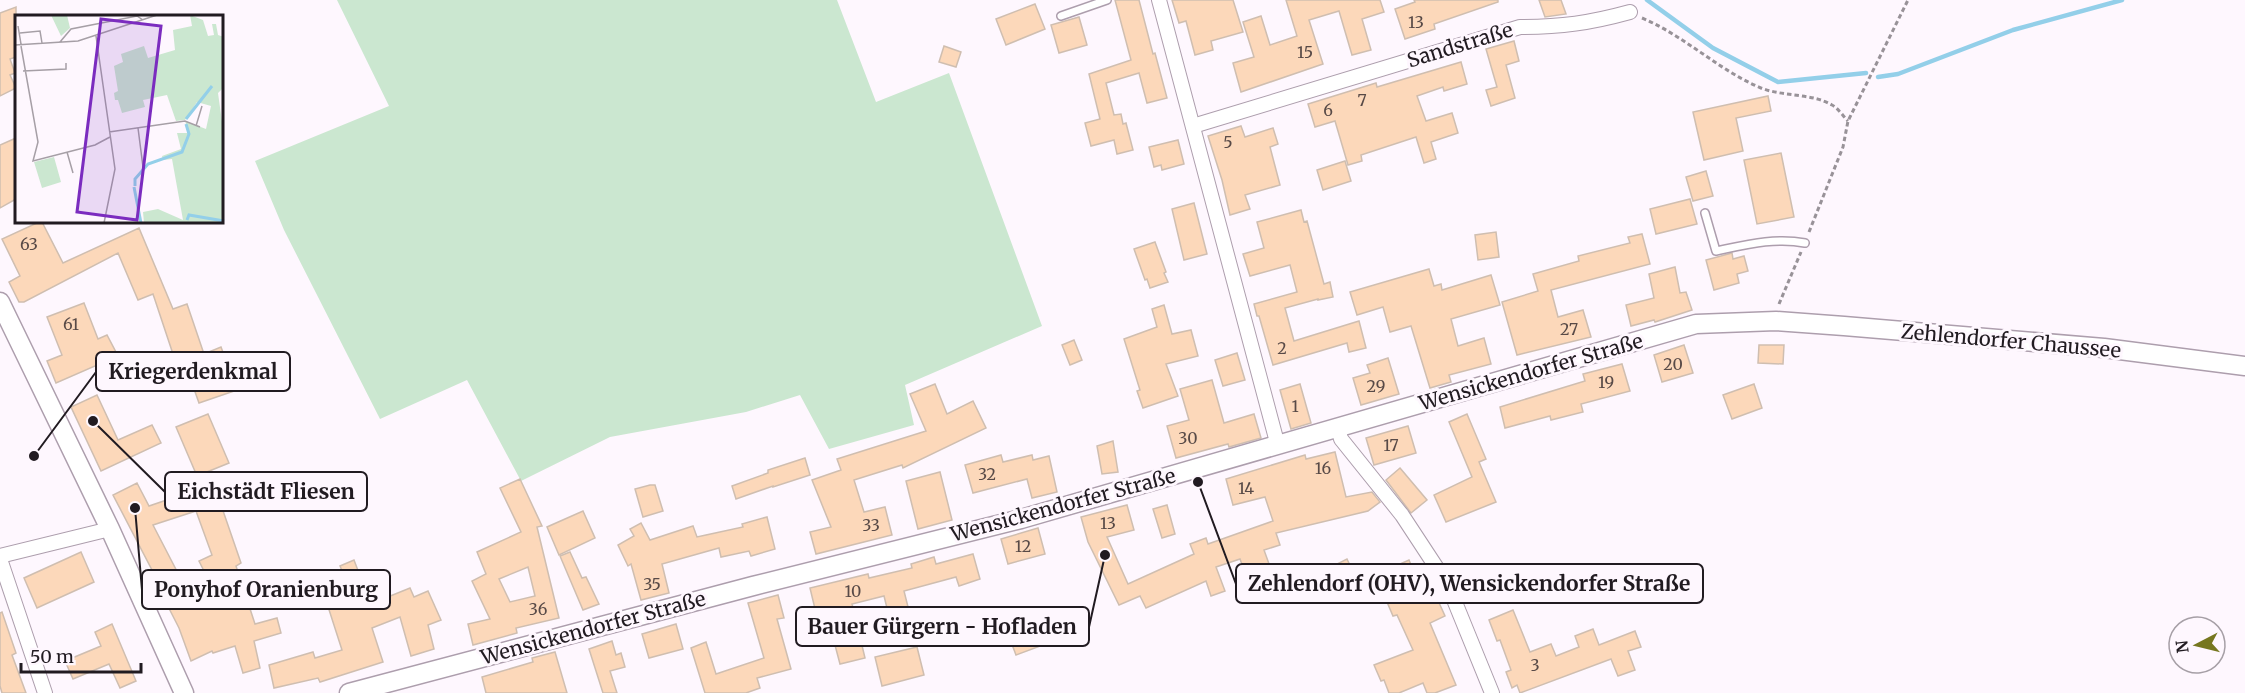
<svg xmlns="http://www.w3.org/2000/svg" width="2245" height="693" viewBox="0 0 2245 693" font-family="Merriweather,serif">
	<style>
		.green { fill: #cbe7d0 }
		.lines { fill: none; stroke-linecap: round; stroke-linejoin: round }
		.stream { stroke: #93cfe9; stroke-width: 4.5 }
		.building { fill: #fcd8ba; stroke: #cfbeb0; stroke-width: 1.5; fill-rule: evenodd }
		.service-casing { stroke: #ad9ead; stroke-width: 10 }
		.minor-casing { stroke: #ad9ead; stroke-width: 16 }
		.secondary-casing { stroke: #ad9ead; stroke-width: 21 }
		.path { stroke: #989298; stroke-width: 3; stroke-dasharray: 4.5 3; stroke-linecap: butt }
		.service { stroke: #fff; stroke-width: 7 }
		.minor { stroke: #fff; stroke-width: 14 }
		.secondary { stroke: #fff; stroke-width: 18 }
		.labels { text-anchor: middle; stroke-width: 6; stroke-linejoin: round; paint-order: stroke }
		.number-label { font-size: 16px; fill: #584a47 }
		.street-label { font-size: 20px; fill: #211b21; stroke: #fef7fe }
		.inset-river { fill: none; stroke: #93cfe9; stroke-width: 3 }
		.inset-road { fill: none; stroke: #a69fa6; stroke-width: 1.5 }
		.view { fill: #7b2cbf; fill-opacity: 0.15; stroke: #7b2cbf; stroke-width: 3 }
		.inset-edge { fill: none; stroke: #211b21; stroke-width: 3 }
		.leader { fill: none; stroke: #211b21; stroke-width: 2 }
		.callout-dot { fill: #211b21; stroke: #fef7fe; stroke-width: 2 }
		.callout { fill: #fef7fe; stroke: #211b21; stroke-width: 2 }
		.callout-label { font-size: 21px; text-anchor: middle; font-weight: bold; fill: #211b21 }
	</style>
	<rect width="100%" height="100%" fill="#fef7fe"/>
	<polygon class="green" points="337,0 837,0 876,102 949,73 1042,326 905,385 914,425 829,449 800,395 746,412 610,437 521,481 467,380 380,419 284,230 255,161 389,106"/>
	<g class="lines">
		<g class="stream">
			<polyline points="1647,0 1713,48 1778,82 1866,73"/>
			<polyline points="1878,77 1898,74 2013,30 2122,0"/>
		</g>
	</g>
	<g class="building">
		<polygon points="1115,0 1139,0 1153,54 1155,53 1167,98 1147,103 1139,73 1106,83 1114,115 1121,114 1123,124 1126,123 1133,150 1117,154 1114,140 1091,146 1085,123 1100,119 1089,74 1131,60"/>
		<polygon points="1172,0 1233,0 1243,32 1211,41 1213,50 1195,55 1186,21 1179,23"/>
		<polygon points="1286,0 1380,0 1384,12 1362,19 1371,50 1352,55 1339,11 1309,20 1323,64 1241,92 1233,63 1254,57 1243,22 1261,16 1270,45 1297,36"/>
		<polygon points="1414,0 1498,0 1498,2 1434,24 1435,29 1405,39 1395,9 1415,2"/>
		<polygon points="1539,0 1561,0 1566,14 1545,17"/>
		<polygon points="1035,4 1045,29 1006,45 996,19"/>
		<polygon points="16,7 16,57 10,59 15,73 10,75 16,88 0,96 0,13"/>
		<polygon points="1079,17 1087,45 1059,53 1051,25"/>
		<polygon points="1514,41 1519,61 1506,65 1515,98 1491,106 1486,90 1497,87 1486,49"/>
		<polygon points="944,46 961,52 956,67 939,62"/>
		<polygon points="1461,62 1467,84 1444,91 1443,87 1417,96 1426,121 1452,113 1458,133 1431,142 1436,159 1424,163 1416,137 1361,155 1362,161 1348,165 1335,121 1315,127 1308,104 1376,83 1377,87"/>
		<polygon points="1768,96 1771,111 1736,118 1743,151 1704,160 1693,112"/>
		<polygon points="1241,126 1245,137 1273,128 1278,144 1270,147 1280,185 1245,195 1250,209 1230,215 1222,180 1208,136"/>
		<polygon points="16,138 16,199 0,208 0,145"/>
		<polygon points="1178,140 1184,164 1162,170 1161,165 1154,167 1149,147"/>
		<polygon points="1781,153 1794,217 1757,224 1744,160"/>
		<polygon points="1345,161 1351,181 1323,190 1317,170"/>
		<polygon points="1706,171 1713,196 1693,201 1686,177"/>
		<polygon points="1690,199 1697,224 1656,234 1650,209"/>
		<polygon points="1194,203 1207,254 1184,260 1172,209"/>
		<polygon points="1301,210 1304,222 1307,221 1324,284 1330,282 1333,297 1318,300 1318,299 1285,308 1294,341 1359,321 1366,348 1349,352 1347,343 1273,365 1259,316 1257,316 1254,304 1297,292 1290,265 1250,276 1243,254 1264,248 1257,222"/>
		<polygon points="39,222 42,222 63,263 139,228 173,309 187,304 204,354 221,347 237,390 199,403 182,355 174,357 153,294 138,300 118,253 24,302 19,302 9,282 20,276 2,239"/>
		<polygon points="1496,232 1499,257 1478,260 1475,235"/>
		<polygon points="1642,234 1650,264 1551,290 1558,317 1583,310 1591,337 1517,355 1502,302 1538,291 1533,274 1579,261 1578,256 1630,243 1628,237"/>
		<polygon points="1155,242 1166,272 1164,273 1168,282 1150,288 1147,279 1145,280 1134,249"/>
		<polygon points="1732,253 1733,259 1744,256 1748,271 1737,274 1739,283 1714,290 1706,260"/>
		<polygon points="1675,267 1680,293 1686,292 1692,310 1655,322 1654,320 1631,326 1626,305 1654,298 1649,274"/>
		<polygon points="1429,269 1434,286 1441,284 1442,290 1491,275 1500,305 1451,319 1458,346 1484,338 1491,364 1449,375 1451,382 1430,388 1411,326 1390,332 1383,307 1357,315 1350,292"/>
		<polygon points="84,303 98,339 107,335 118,356 56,383 47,361 62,355 47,317"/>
		<polygon points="1164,305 1172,334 1191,330 1198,356 1166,364 1178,396 1143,408 1137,391 1140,390 1124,339 1157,327 1152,309"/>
		<polygon points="1074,340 1082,360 1070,365 1062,345"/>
		<polygon points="1684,345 1693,373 1662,382 1654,355"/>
		<polygon points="1759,345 1784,345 1783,364 1758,363"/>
		<polygon points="1237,353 1245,380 1223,386 1215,360"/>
		<polygon points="1388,358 1399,394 1361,405 1353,378 1370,373 1367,365"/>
		<polygon points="1622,364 1630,391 1581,404 1583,412 1551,420 1550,416 1505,428 1500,407 1585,381 1583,374"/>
		<polygon points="1212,380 1224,423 1254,414 1261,438 1229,447 1228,444 1176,458 1167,426 1189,420 1180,389"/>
		<polygon points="935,384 947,414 973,401 986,428 903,468 902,465 854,480 864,512 885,507 892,535 816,554 810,532 831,527 812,480 841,470 837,459 926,431 910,394"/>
		<polygon points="1300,384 1311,423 1291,429 1280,390"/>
		<polygon points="1754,384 1762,408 1732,419 1723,395"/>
		<polygon points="97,395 118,440 152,425 161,443 101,471 71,407"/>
		<polygon points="208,414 229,463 197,476 176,427"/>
		<polygon points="1467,414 1486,459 1479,462 1496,502 1446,522 1434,495 1472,477 1449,422"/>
		<polygon points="1408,426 1416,453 1374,465 1366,438"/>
		<polygon points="1113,441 1118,472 1102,474 1097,446"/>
		<polygon points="1335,452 1346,497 1372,492 1380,502 1368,511 1276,533 1280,545 1264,550 1278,589 1254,598 1240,559 1216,567 1225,591 1211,596 1206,581 1146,608 1140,596 1119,605 1088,542 1081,517 1127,505 1134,530 1107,537 1128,584 1194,554 1190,544 1206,538 1208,544 1273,521 1265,497 1233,505 1226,479 1305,455 1306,459"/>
		<polygon points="1001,455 1003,462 1032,455 1033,460 1049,456 1057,492 1032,498 1027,479 973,493 965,465"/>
		<polygon points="805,458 810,475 773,487 773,486 736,499 732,486 768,473 768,470"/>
		<polygon points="1400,468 1427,500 1411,513 1386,480"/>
		<polygon points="940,472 952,520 918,529 906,481"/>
		<path d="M520 479 542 526 537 527 559 618 516 628 517 633 473 645 468 624 490 619 472 581 486 574 477 552 521 532 500 488ZM528 567 535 596 510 602 499 579Z"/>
		<path d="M137 483 149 506 190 492 196 511 220 502 241 563 236 566 255 624 277 618 281 633 254 641 260 668 243 673 235 646 213 653 212 651 191 661 179 628 151 573 153 572 113 495ZM196 511 212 555 199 561 204 571 181 579 153 525Z"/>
		<polygon points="650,485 655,485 663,511 643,517 635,489"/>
		<polygon points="1167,505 1175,534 1162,538 1153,509"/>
		<polygon points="583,511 595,538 559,555 547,527"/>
		<polygon points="767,517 775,549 751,556 749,551 721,557 719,548 662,564 669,593 641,600 631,564 628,566 618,545 634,536 630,529 641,523 650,540 693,526 697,537 706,535 743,527 742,524"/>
		<polygon points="1038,528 1045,554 1008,564 1001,539"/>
		<polygon points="81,552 94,582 37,608 24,578"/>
		<polygon points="570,552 582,578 586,577 599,604 583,610 560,556"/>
		<polygon points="973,554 980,579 959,586 956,577 904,591 911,619 891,624 884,596 852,604 865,658 840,664 826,611 816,613 810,588 868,574 869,578 912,568 911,564 934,557 936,564"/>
		<polygon points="1347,559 1357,580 1341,588 1331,567"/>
		<polygon points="354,560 365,589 368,588 373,603 410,588 414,597 428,591 441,620 428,625 434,649 411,656 400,617 372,628 383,662 320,682 318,678 274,688 269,665 313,652 315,658 342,650 323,591 347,583 340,566"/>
		<polygon points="1409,560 1414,572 1403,577 1398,565"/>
		<polygon points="1411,584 1418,601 1435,594 1445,616 1430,623 1456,685 1435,693 1427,693 1423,683 1399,693 1389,693 1384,680 1381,681 1374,665 1413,650 1397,615 1393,616 1384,595"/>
		<polygon points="778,595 784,618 777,619 791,669 757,678 760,688 746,693 705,693 691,648 706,642 716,674 764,658 748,603"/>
		<polygon points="1056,607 1067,636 1016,655 1005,626"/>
		<polygon points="1513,610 1530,652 1551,644 1556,656 1579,647 1575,636 1593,629 1599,645 1635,631 1641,647 1628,651 1635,670 1618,676 1611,659 1520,693 1517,685 1512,688 1506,672 1511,670 1500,640 1497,641 1489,620"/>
		<polygon points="2,612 16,653 12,655 26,693 2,693 0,686 0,613"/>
		<polygon points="112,624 136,681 120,688 109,664 73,679 65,661 101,646 95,632"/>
		<polygon points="676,624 683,649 649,658 642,634"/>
		<polygon points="612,641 616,655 621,653 625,667 610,671 617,693 603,693 589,649"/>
		<polygon points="917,647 924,675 882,686 875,657"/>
		<polygon points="555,652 567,693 486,693 482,677 533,662 532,658"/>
	</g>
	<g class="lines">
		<defs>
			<g id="service">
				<polyline points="1061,16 1107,0"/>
				<path d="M1705 213 1716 251C1745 245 1775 237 1805 243"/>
			</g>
			<g id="minor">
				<polyline points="1159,0 1278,446"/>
				<path d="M1193 126 1520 27C1561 27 1590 23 1630 12"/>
				<polyline points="1338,428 1341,439 1402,515 1448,585 1492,693"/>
				<polyline points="0,556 110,529"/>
				<polyline points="0,559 45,693"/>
			</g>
			<g id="secondary">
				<polyline points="0,302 110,529 184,693"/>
				<polyline points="349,693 753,586 1021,519 1696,324 1776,321 1844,326 2104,348 2245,366"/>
			</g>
		</defs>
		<use href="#service" class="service-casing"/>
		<use href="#minor" class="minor-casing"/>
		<use href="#secondary" class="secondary-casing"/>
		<g class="path">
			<path d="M1642 18C1685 36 1718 70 1761 88 1784 97 1812 93 1832 105 1838 108 1843 116 1848 121"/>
			<polyline points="1809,232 1843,147 1848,121 1908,0"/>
			<polyline points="1779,304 1801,252"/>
		</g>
		<use href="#service" class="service"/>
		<use href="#minor" class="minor"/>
		<use href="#secondary" class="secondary"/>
	</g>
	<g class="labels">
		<g class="number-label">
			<text x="1416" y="28">13</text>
			<text x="1305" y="58">15</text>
			<text x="1362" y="106">7</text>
			<text x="1328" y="116">6</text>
			<text x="1228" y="148">5</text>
			<text x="29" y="250">63</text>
			<text x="71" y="330">61</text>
			<text x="1569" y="335">27</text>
			<text x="1282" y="354">2</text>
			<text x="1673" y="370">20</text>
			<text x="1606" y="388">19</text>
			<text x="1376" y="392">29</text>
			<text x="1295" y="412">1</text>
			<text x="1188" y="444">30</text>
			<text x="1391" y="451">17</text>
			<text x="1323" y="474">16</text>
			<text x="987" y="480">32</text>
			<text x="1246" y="494">14</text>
			<text x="1108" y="529">13</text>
			<text x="871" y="531">33</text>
			<text x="1023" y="552">12</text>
			<text x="652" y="590">35</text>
			<text x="853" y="597">10</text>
			<text x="538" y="615">36</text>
			<text x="1535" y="671">3</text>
		</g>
		<g class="street-label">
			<text transform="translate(1460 45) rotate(-17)" y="7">Sandstraße</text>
			<text transform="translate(2011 341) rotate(5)" y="7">Zehlendorfer Chaussee</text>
			<text transform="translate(1531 372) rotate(-16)" y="7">Wensickendorfer Straße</text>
			<text transform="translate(1063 505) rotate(-15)" y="7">Wensickendorfer Straße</text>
			<text transform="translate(593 628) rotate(-15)" y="7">Wensickendorfer Straße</text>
		</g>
	</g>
	<g transform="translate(15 15)">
		<rect width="208" height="208" fill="#fef7fe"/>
		<path d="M36 0H52L55 13 46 21ZM175 0 188 5 193 21 199 20 197 9H201L203 20 209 22 208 73 203 78 208 114V208H129L128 197 143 194 168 205 157 144 148 145 147 141 166 134 162 118H174L170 106 191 114 196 91 182 87 170 105 161 106 152 80 128 85 130 92 107 98 103 85H100L99 78 103 76 99 51 108 47 106 39 129 31 133 43 160 35 158 15 177 11ZM39 142 46 167 27 173 19 147Z" fill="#cbe7d0"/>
		<path class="inset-river" d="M171 104 197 71M120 171V164L133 149 167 137 174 119 171 109M119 172 126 208M172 205 174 200 209 206"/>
		<path class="inset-road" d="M3 11 6 29M5 18 25 16 27 28M81 21 100 154 89 208M45 27 56 14 122 1 128 5M0 30 63 26 142 0M6 31 23 127 18 146 80 130 95 122M8 56 51 54V48M181 111 187 91M123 113 128 152M94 117 170 106 185 112M52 137 58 158"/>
		<path class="view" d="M86 4 146 11 122 205 62 197Z"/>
		<rect width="208" height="208" class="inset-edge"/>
	</g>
	<path class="leader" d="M34 456L96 372M93 421L165 492M1198 482L1236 584M135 508L142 590M1105 555L1089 627"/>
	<g class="callout-dot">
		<circle cx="34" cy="456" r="6"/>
		<circle cx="93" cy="421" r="6"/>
		<circle cx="1198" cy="482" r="6"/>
		<circle cx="135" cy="508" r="6"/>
		<circle cx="1105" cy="555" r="6"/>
	</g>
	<g class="callout">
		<rect x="96" y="352" width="194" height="39" rx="6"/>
		<rect x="165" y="472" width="202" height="39" rx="6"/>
		<rect x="1236" y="564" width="467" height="39" rx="6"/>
		<rect x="142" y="570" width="248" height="39" rx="6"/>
		<rect x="796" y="607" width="293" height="39" rx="6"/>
	</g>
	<g class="callout-label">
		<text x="193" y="379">Kriegerdenkmal</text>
		<text x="266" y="499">Eichstädt Fliesen</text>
		<text x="1469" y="591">Zehlendorf (OHV), Wensickendorfer Straße</text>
		<text x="266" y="597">Ponyhof Oranienburg</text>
		<text x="942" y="634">Bauer Gürgern - Hofladen</text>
	</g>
	<g transform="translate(2197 645) rotate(263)"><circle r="28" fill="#fef7fe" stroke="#a69fa6" stroke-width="1.5"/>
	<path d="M0-4.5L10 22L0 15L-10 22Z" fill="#76771f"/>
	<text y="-9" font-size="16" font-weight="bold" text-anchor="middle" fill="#211b21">N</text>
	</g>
	<path d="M21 663v9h120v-9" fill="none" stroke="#211b21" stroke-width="3"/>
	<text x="30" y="663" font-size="18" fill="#211b21" stroke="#fef7fe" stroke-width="4.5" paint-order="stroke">50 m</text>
</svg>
